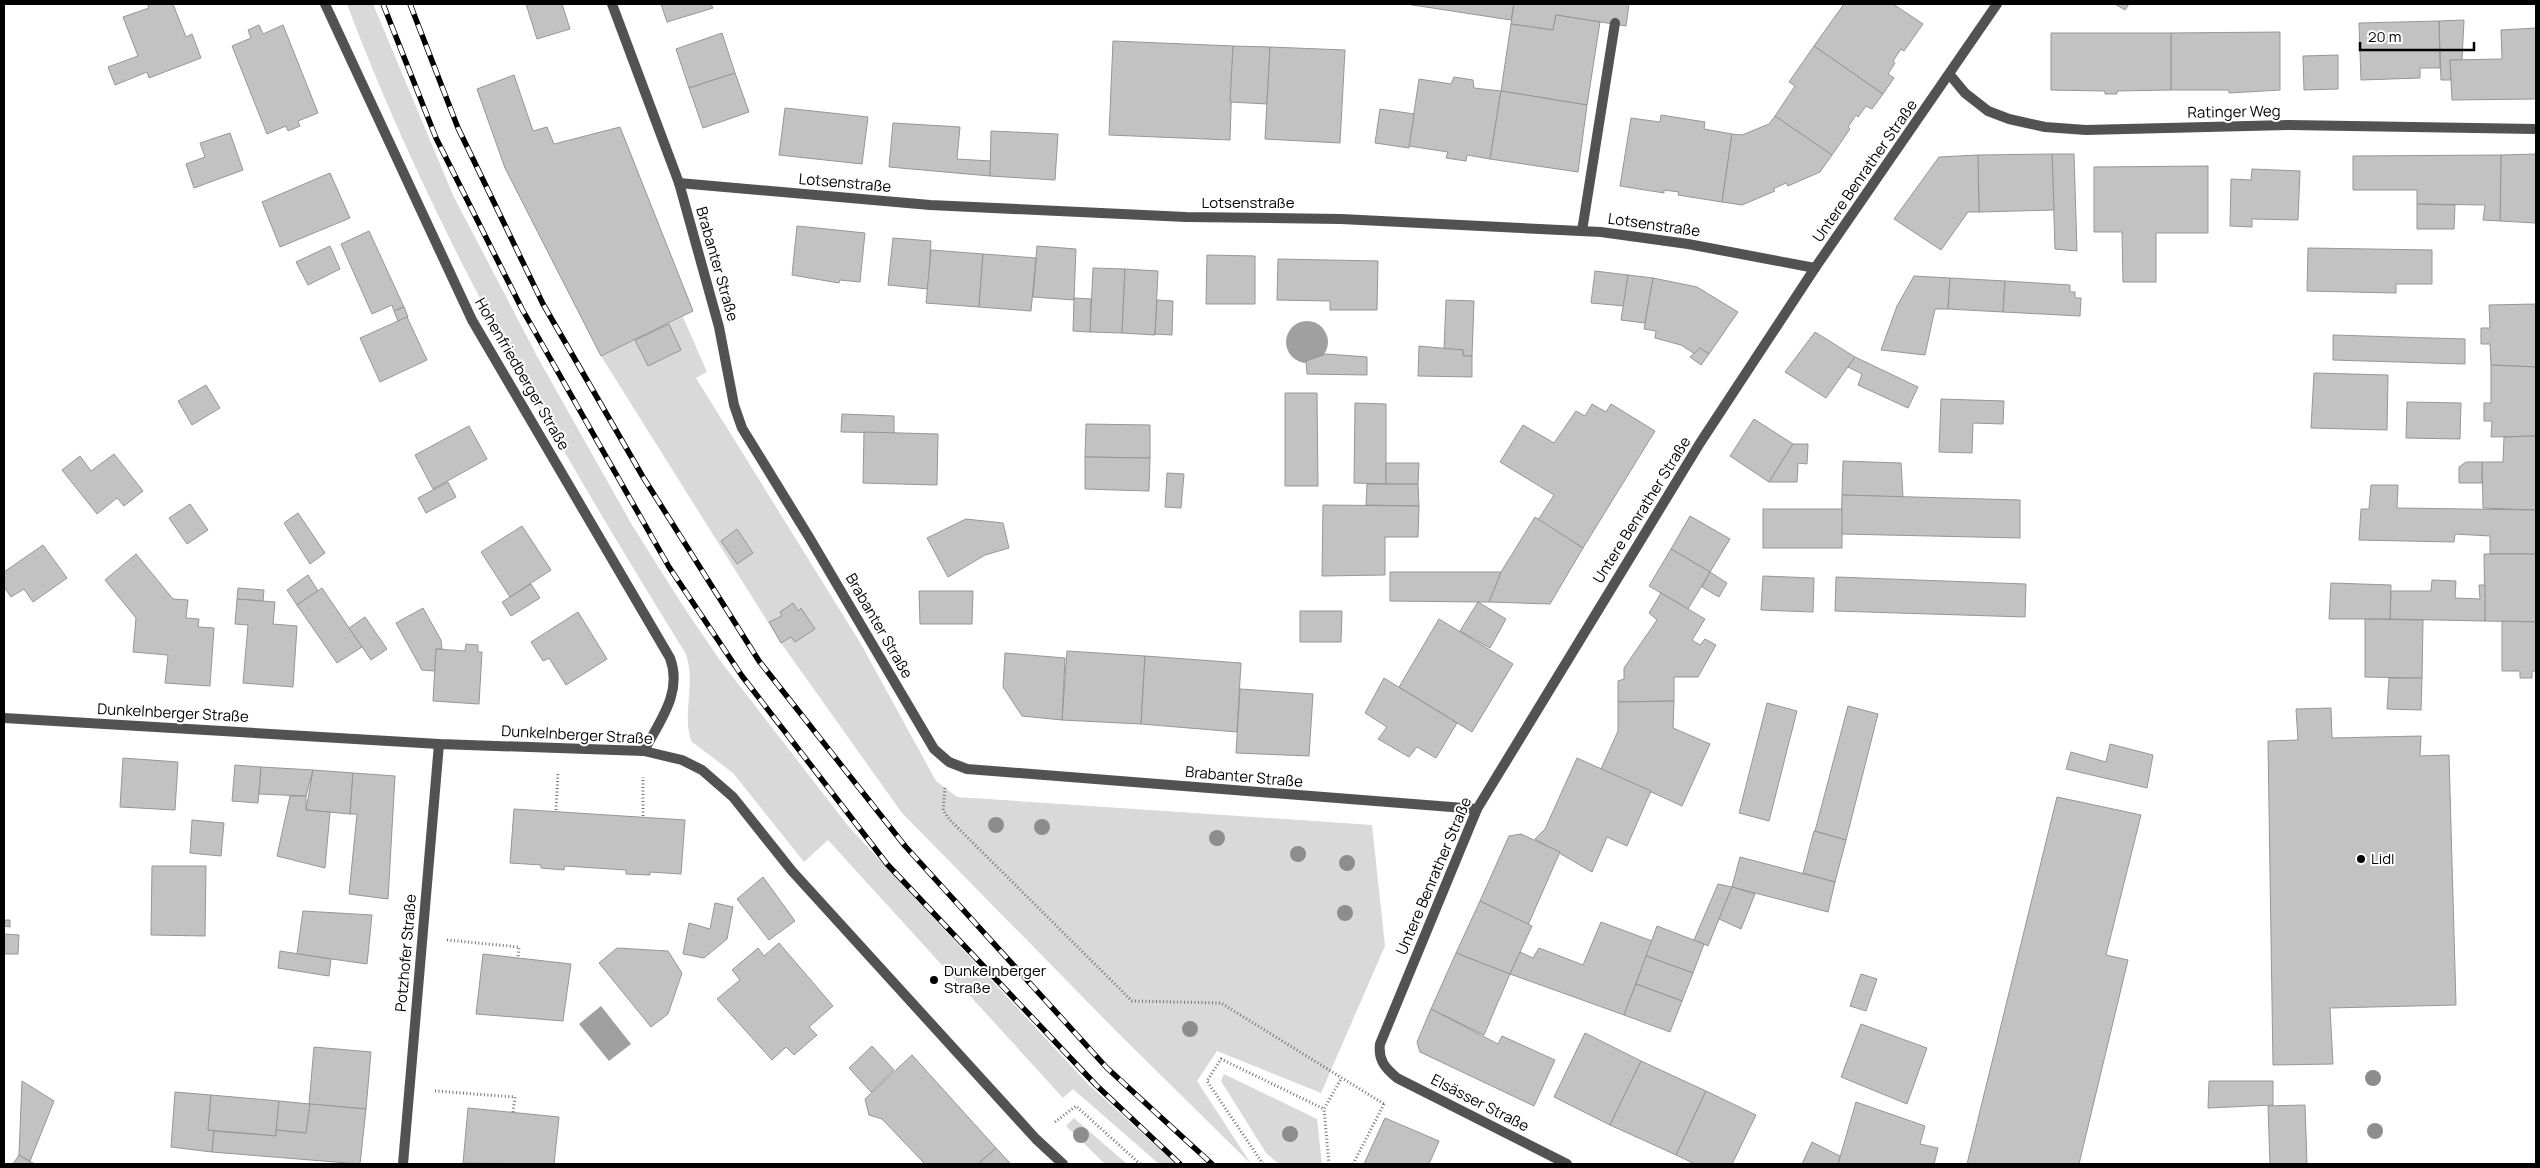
<svg xmlns="http://www.w3.org/2000/svg" width="2540" height="1168" viewBox="0 0 2540 1168" font-family="Manrope,sans-serif">
	<style>
		.green { fill: #d9d9d9 }
		.water { fill: #a0a0a0 }
		.building { fill: #c2c2c2; stroke: #969696 }
		.lines { fill: none; stroke-linecap: round; stroke-linejoin: round }
		.path { stroke: #747474; stroke-width: 3; stroke-dasharray: 1 2.5; stroke-linecap: butt }
		.lane { stroke: #525252; stroke-width: 10 }
		.street { stroke: #525252; stroke-width: 10 }
		.rail-casing { stroke: #000; stroke-width: 5.5 }
		.rail { stroke: #fff; stroke-width: 4; stroke-dasharray: 11; stroke-linecap: butt }
		.tree { fill: #8d8d8d }
		.poi-dot { fill: #000; stroke: #fff; stroke-width: 2 }
		.labels { text-anchor: middle; stroke-width: 4; stroke-linejoin: round; paint-order: stroke }
		.street-label { font-size: 15px; fill: #000; stroke: #fff }
		.poi-label { font-size: 15px; fill: #000; stroke: #fff; text-anchor: start }
	</style>
	<rect width="100%" height="100%" fill="#fff"/>
	<g class="green">
		<path d="M347 4H373L453 195 538 358 632 525 685 609 722 663 849 827 1088 1084 1176 1164H1159L1073 1089 1063 1098 828 840 804 862 733 773 691 741C682 710 696 685 686 654 557 446 433 233 347 4Z"/>
		<polygon points="683,317 707,372 696,378 861,644 936,781 957,797 1372,825 1385,946 1321,1093 1217,1051 1197,1081 1251,1164 1118,1033 902,813 781,643 601,356"/>
		<polygon points="1224,1074 1317,1119 1322,1164 1279,1164 1266,1153 1221,1081"/>
		<polygon points="1074,1118 1127,1164 1105,1164 1066,1126"/>
	</g>
	<g class="water">
		<circle cx="1307" cy="342" r="21"/>
		<polygon points="601,1006 631,1044 609,1061 579,1024"/>
	</g>
	<g class="building">
		<polygon points="147,4 173,4 186,37 192,34 201,58 149,78 147,72 115,85 108,67 138,56 123,17 149,8"/>
		<polygon points="526,4 562,4 570,29 537,39"/>
		<polygon points="661,4 711,4 713,8 667,22"/>
		<polygon points="1406,4 1514,4 1511,20"/>
		<polygon points="1514,4 1629,4 1626,26 1556,15 1553,30 1511,24"/>
		<polygon points="1844,4 1893,4 1923,24 1904,51 1901,49 1893,61 1895,63 1888,74 1894,78 1883,94 1814,46"/>
		<polygon points="2115,4 2129,4 2125,10"/>
		<polygon points="1556,15 1600,22 1587,105 1501,91 1511,24 1553,30"/>
		<polygon points="2464,20 2462,60 2450,60 2451,80 2441,80 2439,21"/>
		<polygon points="2439,21 2440,68 2420,68 2420,78 2361,80 2359,23"/>
		<polygon points="259,25 263,34 283,25 318,113 298,121 300,126 288,131 286,126 267,134 232,46 251,38 248,30"/>
		<polygon points="2536,28 2536,99 2452,100 2450,60 2502,59 2501,30"/>
		<polygon points="2280,32 2280,90 2229,93 2229,90 2171,90 2171,33"/>
		<polygon points="722,33 735,73 689,88 676,49"/>
		<polygon points="2051,33 2171,33 2171,90 2117,91 2117,94 2105,94 2105,91 2051,90"/>
		<polygon points="1113,41 1233,46 1230,140 1109,135"/>
		<polygon points="1233,46 1270,47 1267,104 1230,102"/>
		<polygon points="1814,46 1883,94 1872,109 1866,106 1858,117 1856,115 1848,127 1850,129 1832,155 1775,116 1795,86 1789,82"/>
		<polygon points="1270,47 1345,50 1340,143 1265,139"/>
		<polygon points="2338,55 2338,89 2304,90 2303,56"/>
		<polygon points="735,73 749,112 703,128 689,88"/>
		<polygon points="514,75 533,131 547,127 554,144 620,127 693,311 601,356 505,168 477,89"/>
		<polygon points="1454,77 1473,80 1474,88 1501,91 1490,159 1467,155 1466,161 1446,158 1448,152 1409,146 1419,79 1451,84"/>
		<polygon points="1501,91 1587,105 1578,172 1490,159"/>
		<polygon points="785,108 868,117 862,164 779,155"/>
		<polygon points="1380,109 1414,114 1409,148 1375,143"/>
		<polygon points="1661,115 1705,122 1704,129 1732,134 1722,202 1678,195 1679,192 1664,190 1664,193 1620,186 1631,118 1660,122"/>
		<polygon points="1775,116 1832,155 1820,172 1788,186 1786,183 1773,189 1775,191 1742,205 1722,202 1732,134 1742,135 1769,124"/>
		<polygon points="893,123 960,127 957,159 991,161 990,176 889,167"/>
		<polygon points="991,131 1058,134 1055,180 990,176"/>
		<polygon points="230,133 243,170 194,188 186,164 205,157 200,143"/>
		<polygon points="2052,154 2074,154 2077,251 2055,249"/>
		<polygon points="2052,154 2054,210 1979,212 1978,155"/>
		<polygon points="2536,154 2536,223 2500,221 2501,155"/>
		<polygon points="1978,155 1979,212 1968,212 1941,250 1894,219 1939,157"/>
		<polygon points="2501,155 2500,221 2483,220 2485,205 2417,204 2417,190 2353,190 2353,156"/>
		<polygon points="2208,166 2208,233 2156,233 2156,282 2123,282 2122,232 2094,232 2094,167"/>
		<polygon points="2252,169 2300,171 2298,220 2252,219 2252,227 2230,226 2231,179 2251,180"/>
		<polygon points="330,173 350,218 280,247 262,202"/>
		<polygon points="2417,204 2455,205 2454,229 2417,229"/>
		<polygon points="797,226 865,233 860,282 840,280 839,283 792,275"/>
		<polygon points="369,231 404,307 394,311 392,305 372,314 341,244"/>
		<polygon points="893,238 931,241 928,289 888,285"/>
		<polygon points="330,246 340,269 308,285 296,262"/>
		<polygon points="1037,246 1076,249 1074,300 1033,297"/>
		<polygon points="2308,248 2432,250 2432,284 2396,284 2396,293 2307,291"/>
		<polygon points="931,250 983,254 979,307 926,303"/>
		<polygon points="983,254 1036,258 1031,311 979,307"/>
		<polygon points="1207,255 1255,256 1255,304 1206,304"/>
		<polygon points="1278,259 1378,261 1377,310 1330,310 1330,301 1277,300"/>
		<polygon points="1093,268 1125,269 1122,333 1090,332"/>
		<polygon points="1125,269 1158,271 1155,335 1122,333"/>
		<polygon points="1595,271 1628,275 1624,306 1591,303"/>
		<polygon points="1628,275 1653,278 1645,323 1621,320"/>
		<polygon points="1914,276 1950,278 1948,309 1935,309 1925,355 1881,350 1897,306"/>
		<polygon points="1653,278 1697,287 1738,312 1709,354 1700,348 1695,354 1681,345 1655,338 1656,331 1644,329"/>
		<polygon points="1950,278 2005,281 2003,312 1948,309"/>
		<polygon points="2005,281 2070,285 2070,292 2075,292 2075,298 2081,298 2080,316 2003,312"/>
		<polygon points="1074,298 1091,299 1090,332 1073,331"/>
		<polygon points="1157,300 1173,301 1172,335 1155,334"/>
		<polygon points="1446,300 1474,301 1472,356 1463,356 1463,350 1444,349"/>
		<polygon points="2536,304 2536,367 2491,365 2490,344 2481,344 2481,328 2490,328 2489,305"/>
		<polygon points="404,307 408,317 398,321 394,311"/>
		<polygon points="407,317 427,360 380,382 360,338"/>
		<polygon points="669,324 681,350 648,366 635,340"/>
		<polygon points="1815,332 1855,357 1826,398 1785,372"/>
		<polygon points="2333,335 2465,339 2465,364 2333,360"/>
		<polygon points="1419,346 1463,350 1463,356 1472,356 1472,377 1418,376"/>
		<polygon points="1700,348 1709,354 1701,365 1690,357"/>
		<polygon points="1326,354 1367,357 1367,375 1307,374 1306,361"/>
		<polygon points="1855,357 1918,387 1908,408 1858,385 1862,374 1848,367"/>
		<polygon points="2491,365 2536,367 2536,436 2491,437 2492,421 2484,421 2484,403 2491,403"/>
		<polygon points="2314,373 2388,375 2387,430 2311,428"/>
		<polygon points="206,385 220,408 192,425 178,401"/>
		<polygon points="1285,393 1317,393 1318,486 1285,486"/>
		<polygon points="1941,399 2004,401 2003,424 1973,423 1972,453 1939,452"/>
		<polygon points="2407,402 2461,403 2460,439 2406,438"/>
		<polygon points="1355,403 1386,404 1386,484 1354,483"/>
		<polygon points="1592,404 1606,412 1611,404 1655,431 1583,548 1538,520 1554,495 1500,462 1523,425 1554,443 1576,411 1585,416"/>
		<polygon points="842,414 894,416 894,433 841,432"/>
		<polygon points="1754,419 1793,444 1769,482 1730,456"/>
		<polygon points="1086,424 1150,425 1150,458 1085,457"/>
		<polygon points="469,426 487,459 433,489 415,455"/>
		<polygon points="864,432 938,434 937,485 863,483"/>
		<polygon points="2536,436 2536,510 2483,508 2482,462 2503,462 2504,437"/>
		<polygon points="1793,444 1808,444 1807,464 1798,463 1797,482 1769,482"/>
		<polygon points="114,454 143,491 124,506 117,498 97,514 62,470 80,456 91,471"/>
		<polygon points="1085,457 1150,458 1149,491 1085,489"/>
		<polygon points="1843,461 1901,463 1903,497 1842,495"/>
		<polygon points="2466,462 2482,462 2482,483 2459,483 2459,467"/>
		<polygon points="1386,463 1419,463 1418,484 1386,484"/>
		<polygon points="1167,473 1184,474 1181,508 1165,507"/>
		<polygon points="448,482 456,497 426,513 418,498"/>
		<polygon points="1367,484 1418,484 1419,506 1366,505"/>
		<polygon points="2371,485 2398,485 2397,508 2536,510 2536,554 2490,554 2490,536 2455,534 2454,542 2359,540 2361,509 2369,509"/>
		<polygon points="1842,495 2020,500 2020,538 1841,534"/>
		<polygon points="190,504 208,530 187,544 169,518"/>
		<polygon points="1323,505 1419,506 1418,537 1385,537 1385,575 1322,576"/>
		<rect x="1763" y="509" width="79" height="39"/>
		<polygon points="298,513 325,553 310,564 284,523"/>
		<polygon points="1690,516 1730,539 1710,572 1671,549"/>
		<polygon points="1535,517 1583,548 1550,604 1489,602 1501,572"/>
		<polygon points="966,519 1003,523 1009,548 985,555 948,577 927,538"/>
		<polygon points="522,526 551,570 510,597 481,552"/>
		<polygon points="737,529 753,553 737,564 721,541"/>
		<polygon points="43,545 67,578 33,602 24,589 11,597 4,587 4,572"/>
		<polygon points="1671,549 1710,572 1688,609 1649,586"/>
		<polygon points="136,554 173,599 188,600 186,618 199,619 198,627 214,628 210,686 165,683 168,655 133,652 136,618 105,580"/>
		<polygon points="2484,554 2536,554 2536,622 2485,621"/>
		<polygon points="1390,572 1501,572 1489,602 1478,602 1390,601"/>
		<polygon points="1710,572 1727,583 1719,597 1702,587"/>
		<polygon points="308,575 318,591 297,605 287,590"/>
		<polygon points="1763,576 1814,578 1813,612 1761,610"/>
		<polygon points="1836,577 2026,584 2025,617 1835,611"/>
		<polygon points="2432,580 2456,581 2455,598 2480,599 2479,585 2485,585 2485,621 2390,619 2391,591 2431,591"/>
		<polygon points="2331,583 2391,585 2390,619 2329,619"/>
		<polygon points="531,584 540,598 511,616 502,602"/>
		<polygon points="238,588 264,590 263,601 237,599"/>
		<polygon points="322,588 362,647 337,663 297,605"/>
		<polygon points="919,591 973,591 972,624 920,624"/>
		<polygon points="1661,593 1705,619 1692,640 1700,645 1705,639 1716,645 1698,677 1674,677 1674,701 1618,702 1618,681 1624,679 1624,668 1657,620 1649,613"/>
		<polygon points="237,599 275,602 273,624 297,626 293,687 243,683 248,625 235,624"/>
		<polygon points="1478,602 1506,619 1490,648 1460,631"/>
		<polygon points="793,603 798,611 801,608 815,629 795,642 791,637 781,643 769,622 782,616 780,612"/>
		<polygon points="423,608 441,640 442,649 436,649 435,671 422,670 396,623"/>
		<polygon points="1300,611 1342,611 1341,642 1300,642"/>
		<polygon points="578,612 607,659 566,685 549,658 543,661 531,642"/>
		<polygon points="365,617 387,649 371,660 349,628"/>
		<polygon points="1439,619 1513,664 1472,732 1399,687"/>
		<polygon points="2365,619 2423,620 2422,678 2365,677"/>
		<polygon points="2502,621 2536,622 2536,671 2532,671 2532,678 2520,678 2520,671 2502,671"/>
		<polygon points="466,644 478,645 478,652 482,652 479,704 433,701 436,649 465,651"/>
		<polygon points="1067,651 1145,656 1141,724 1062,720"/>
		<polygon points="1005,653 1065,658 1062,720 1022,716 1003,687"/>
		<polygon points="1145,656 1241,663 1237,732 1141,724"/>
		<polygon points="1384,678 1457,723 1436,758 1417,747 1409,757 1378,739 1387,727 1365,713"/>
		<polygon points="2389,678 2422,678 2421,710 2387,709"/>
		<polygon points="1240,689 1313,694 1309,756 1236,753"/>
		<polygon points="1674,701 1673,728 1710,744 1682,806 1601,769 1618,731 1618,702"/>
		<polygon points="1767,703 1797,711 1769,821 1739,813"/>
		<polygon points="1848,706 1878,714 1846,840 1815,831"/>
		<polygon points="2331,708 2332,738 2421,736 2420,756 2449,755 2456,1005 2330,1008 2333,1064 2273,1065 2268,741 2298,740 2296,709"/>
		<polygon points="2110,744 2153,755 2147,788 2066,769 2071,752 2106,762"/>
		<polygon points="123,758 178,762 175,810 120,807"/>
		<polygon points="1577,758 1651,791 1627,846 1607,837 1592,872 1535,839 1545,829"/>
		<polygon points="235,765 261,767 258,803 232,801"/>
		<polygon points="261,767 313,770 306,796 259,794"/>
		<polygon points="313,770 353,773 350,814 306,810"/>
		<polygon points="353,773 395,776 388,899 349,894 357,814 350,814"/>
		<polygon points="290,796 306,796 306,810 330,812 325,868 277,856"/>
		<polygon points="2057,797 2141,815 2106,955 2128,960 2079,1164 1967,1164"/>
		<polygon points="514,809 685,820 681,874 650,872 650,875 626,874 626,870 565,866 564,870 541,868 541,865 510,863"/>
		<polygon points="192,820 224,823 221,856 190,853"/>
		<polygon points="1814,831 1846,840 1835,882 1803,873"/>
		<polygon points="1521,834 1560,852 1528,925 1480,901 1509,836"/>
		<polygon points="1740,857 1835,882 1828,912 1732,887"/>
		<polygon points="152,866 206,866 205,936 151,935"/>
		<polygon points="763,877 795,921 769,940 737,899"/>
		<polygon points="1718,884 1732,887 1708,946 1694,940"/>
		<polygon points="1732,887 1755,894 1741,929 1719,919"/>
		<polygon points="1480,901 1532,926 1510,974 1456,953"/>
		<polygon points="715,903 733,907 727,939 704,958 683,954 689,923 710,929"/>
		<polygon points="303,911 372,915 367,964 297,954"/>
		<polygon points="4,920 10,920 10,927 4,926"/>
		<polygon points="1601,922 1652,941 1624,1015 1510,974 1520,952 1533,958 1539,948 1583,965"/>
		<polygon points="1657,926 1704,944 1693,973 1646,956"/>
		<polygon points="4,934 19,935 18,954 4,954"/>
		<polygon points="779,943 833,1006 809,1027 817,1035 794,1055 786,1047 772,1060 717,999 740,980 732,970 758,948 764,956"/>
		<polygon points="617,948 668,951 682,973 668,1014 651,1027 599,963"/>
		<polygon points="280,951 331,959 329,976 278,968"/>
		<polygon points="1456,953 1510,974 1484,1035 1431,1009"/>
		<polygon points="483,954 571,964 563,1021 476,1014"/>
		<polygon points="1646,956 1693,973 1682,1001 1636,984"/>
		<polygon points="1861,974 1877,979 1866,1011 1850,1006"/>
		<polygon points="1636,984 1682,1001 1670,1032 1624,1015"/>
		<polygon points="1431,1009 1498,1044 1502,1036 1555,1060 1534,1106 1420,1052 1417,1042"/>
		<polygon points="1861,1024 1927,1048 1907,1104 1841,1077"/>
		<polygon points="1585,1033 1641,1061 1610,1125 1554,1097"/>
		<polygon points="872,1046 894,1070 871,1092 849,1068"/>
		<polygon points="314,1047 371,1052 366,1109 309,1104"/>
		<polygon points="912,1055 996,1148 978,1164 925,1164 882,1119 869,1115 865,1099"/>
		<polygon points="1641,1061 1706,1091 1676,1155 1610,1125"/>
		<polygon points="22,1081 54,1101 30,1161 19,1155"/>
		<polygon points="2209,1081 2273,1081 2273,1105 2208,1108"/>
		<polygon points="1706,1091 1756,1115 1732,1164 1695,1164 1676,1155"/>
		<polygon points="175,1092 211,1095 208,1130 214,1131 212,1152 171,1147"/>
		<polygon points="211,1095 279,1101 276,1136 208,1130"/>
		<polygon points="279,1101 310,1104 306,1133 276,1130"/>
		<polygon points="1856,1102 1925,1126 1920,1144 1938,1148 1934,1164 1838,1164"/>
		<polygon points="310,1104 366,1109 360,1164 212,1152 214,1131 276,1136 276,1130 306,1133"/>
		<polygon points="2305,1105 2307,1164 2270,1164 2268,1106"/>
		<polygon points="468,1108 559,1117 554,1164 463,1163"/>
		<polygon points="1385,1118 1439,1141 1429,1164 1364,1164"/>
		<polygon points="1812,1142 1840,1156 1838,1164 1802,1164"/>
		<polygon points="996,1148 1011,1164 978,1164"/>
		<polygon points="19,1155 29,1161 35,1164 13,1164"/>
	</g>
	<g class="lines">
		<g class="path">
			<polyline points="945,788 943,810 949,819 1132,1001 1221,1003 1384,1104"/>
			<polyline points="556,810 558,773"/>
			<polyline points="643,816 643,777"/>
			<polyline points="447,940 519,947 518,958"/>
			<polyline points="435,1091 515,1097 513,1112"/>
			<polyline points="1055,1122 1076,1106 1140,1164"/>
			<polyline points="1263,1164 1207,1081 1221,1059 1324,1109"/>
			<polyline points="1329,1164 1324,1109 1341,1079"/>
			<polyline points="1353,1164 1385,1102"/>
		</g>
		<polyline class="lane" points="1582,231 1615,23"/>
		<g class="street">
			<path d="M325 4 472 320 670 658C683 693 659 722 644 751"/>
			<polyline points="612,4 679,183 719,327 734,405 742,428 809,537 934,749 949,762 967,769 1477,809"/>
			<polyline points="1950,75 1965,93 1988,111 2009,119 2045,127 2086,130 2289,125 2536,129"/>
			<polyline points="679,183 930,205 1186,217 1341,219 1601,232 1688,244 1815,268"/>
			<polyline points="4,718 439,744 644,751 682,760 702,770 733,797 792,871 1036,1139 1063,1164"/>
			<polyline points="403,1164 439,744"/>
			<path d="M1567 1164 1397 1078C1385 1068 1378 1060 1380 1044L1477 809 1700 443 1815 268 1997 4"/>
		</g>
		<defs>
			<g id="rail">
				<polyline points="383,4 436,138 522,309 669,567 742,676 887,864 1096,1085 1180,1164"/>
				<polyline points="410,4 458,128 543,304 643,477 759,661 905,846 1107,1068 1212,1164"/>
			</g>
		</defs>
		<use href="#rail" class="rail-casing"/>
		<use href="#rail" class="rail"/>
	</g>
	<g class="tree">
		<circle cx="996" cy="825" r="8"/>
		<circle cx="1042" cy="827" r="8"/>
		<circle cx="1217" cy="838" r="8"/>
		<circle cx="1298" cy="854" r="8"/>
		<circle cx="1347" cy="863" r="8"/>
		<circle cx="1345" cy="913" r="8"/>
		<circle cx="1190" cy="1029" r="8"/>
		<circle cx="2373" cy="1078" r="8"/>
		<circle cx="2375" cy="1131" r="8"/>
		<circle cx="1290" cy="1134" r="8"/>
		<circle cx="1081" cy="1135" r="8"/>
	</g>
	<g class="poi-dot">
		<circle cx="2361" cy="859" r="5"/>
		<circle cx="934" cy="980" r="5"/>
	</g>
	<g class="labels">
		<g class="street-label">
			<text transform="translate(2234 112) rotate(-1)" y="5">Ratinger Weg</text>
			<text transform="translate(1865 171) rotate(-55)" y="5">Untere Benrather Straße</text>
			<text transform="translate(845 183) rotate(5)" y="5">Lotsenstraße</text>
			<text x="1248" y="208">Lotsenstraße</text>
			<text transform="translate(1654 225) rotate(8)" y="5">Lotsenstraße</text>
			<text transform="translate(717 264) rotate(74)" y="5">Brabanter Straße</text>
			<text transform="translate(522 374) rotate(60)" y="5">Hohenfriedberger Straße</text>
			<text transform="translate(1642 510) rotate(-58)" y="5">Untere Benrather Straße</text>
			<text transform="translate(879 626) rotate(60)" y="5">Brabanter Straße</text>
			<text transform="translate(173 713) rotate(3)" y="5">Dunkelnberger Straße</text>
			<text transform="translate(577 735) rotate(3)" y="5">Dunkelnberger Straße</text>
			<text transform="translate(1244 777) rotate(5)" y="5">Brabanter Straße</text>
			<text transform="translate(1434 876) rotate(-67)" y="5">Untere Benrather Straße</text>
			<text transform="translate(406 953) rotate(-85)" y="5">Potzhofer Straße</text>
			<text transform="translate(1480 1103) rotate(27)" y="5">Elsässer Straße</text>
		</g>
		<g class="poi-label">
			<text x="2371" y="864">Lidl</text>
			<text x="944" y="976">Dunkelnberger<tspan x="944" dy="17">Straße</tspan></text>
		</g>
	</g>
	<rect width="2540" height="1168" fill="none" stroke="#000000" stroke-width="10"/>
	<path d="M2360 42v8h114v-8" fill="none" stroke="#000000" stroke-width="2.5"/>
	<text x="2368" y="42" font-size="15" fill="#000000" stroke="#ffffff" stroke-width="4" paint-order="stroke">20 m</text>
</svg>
